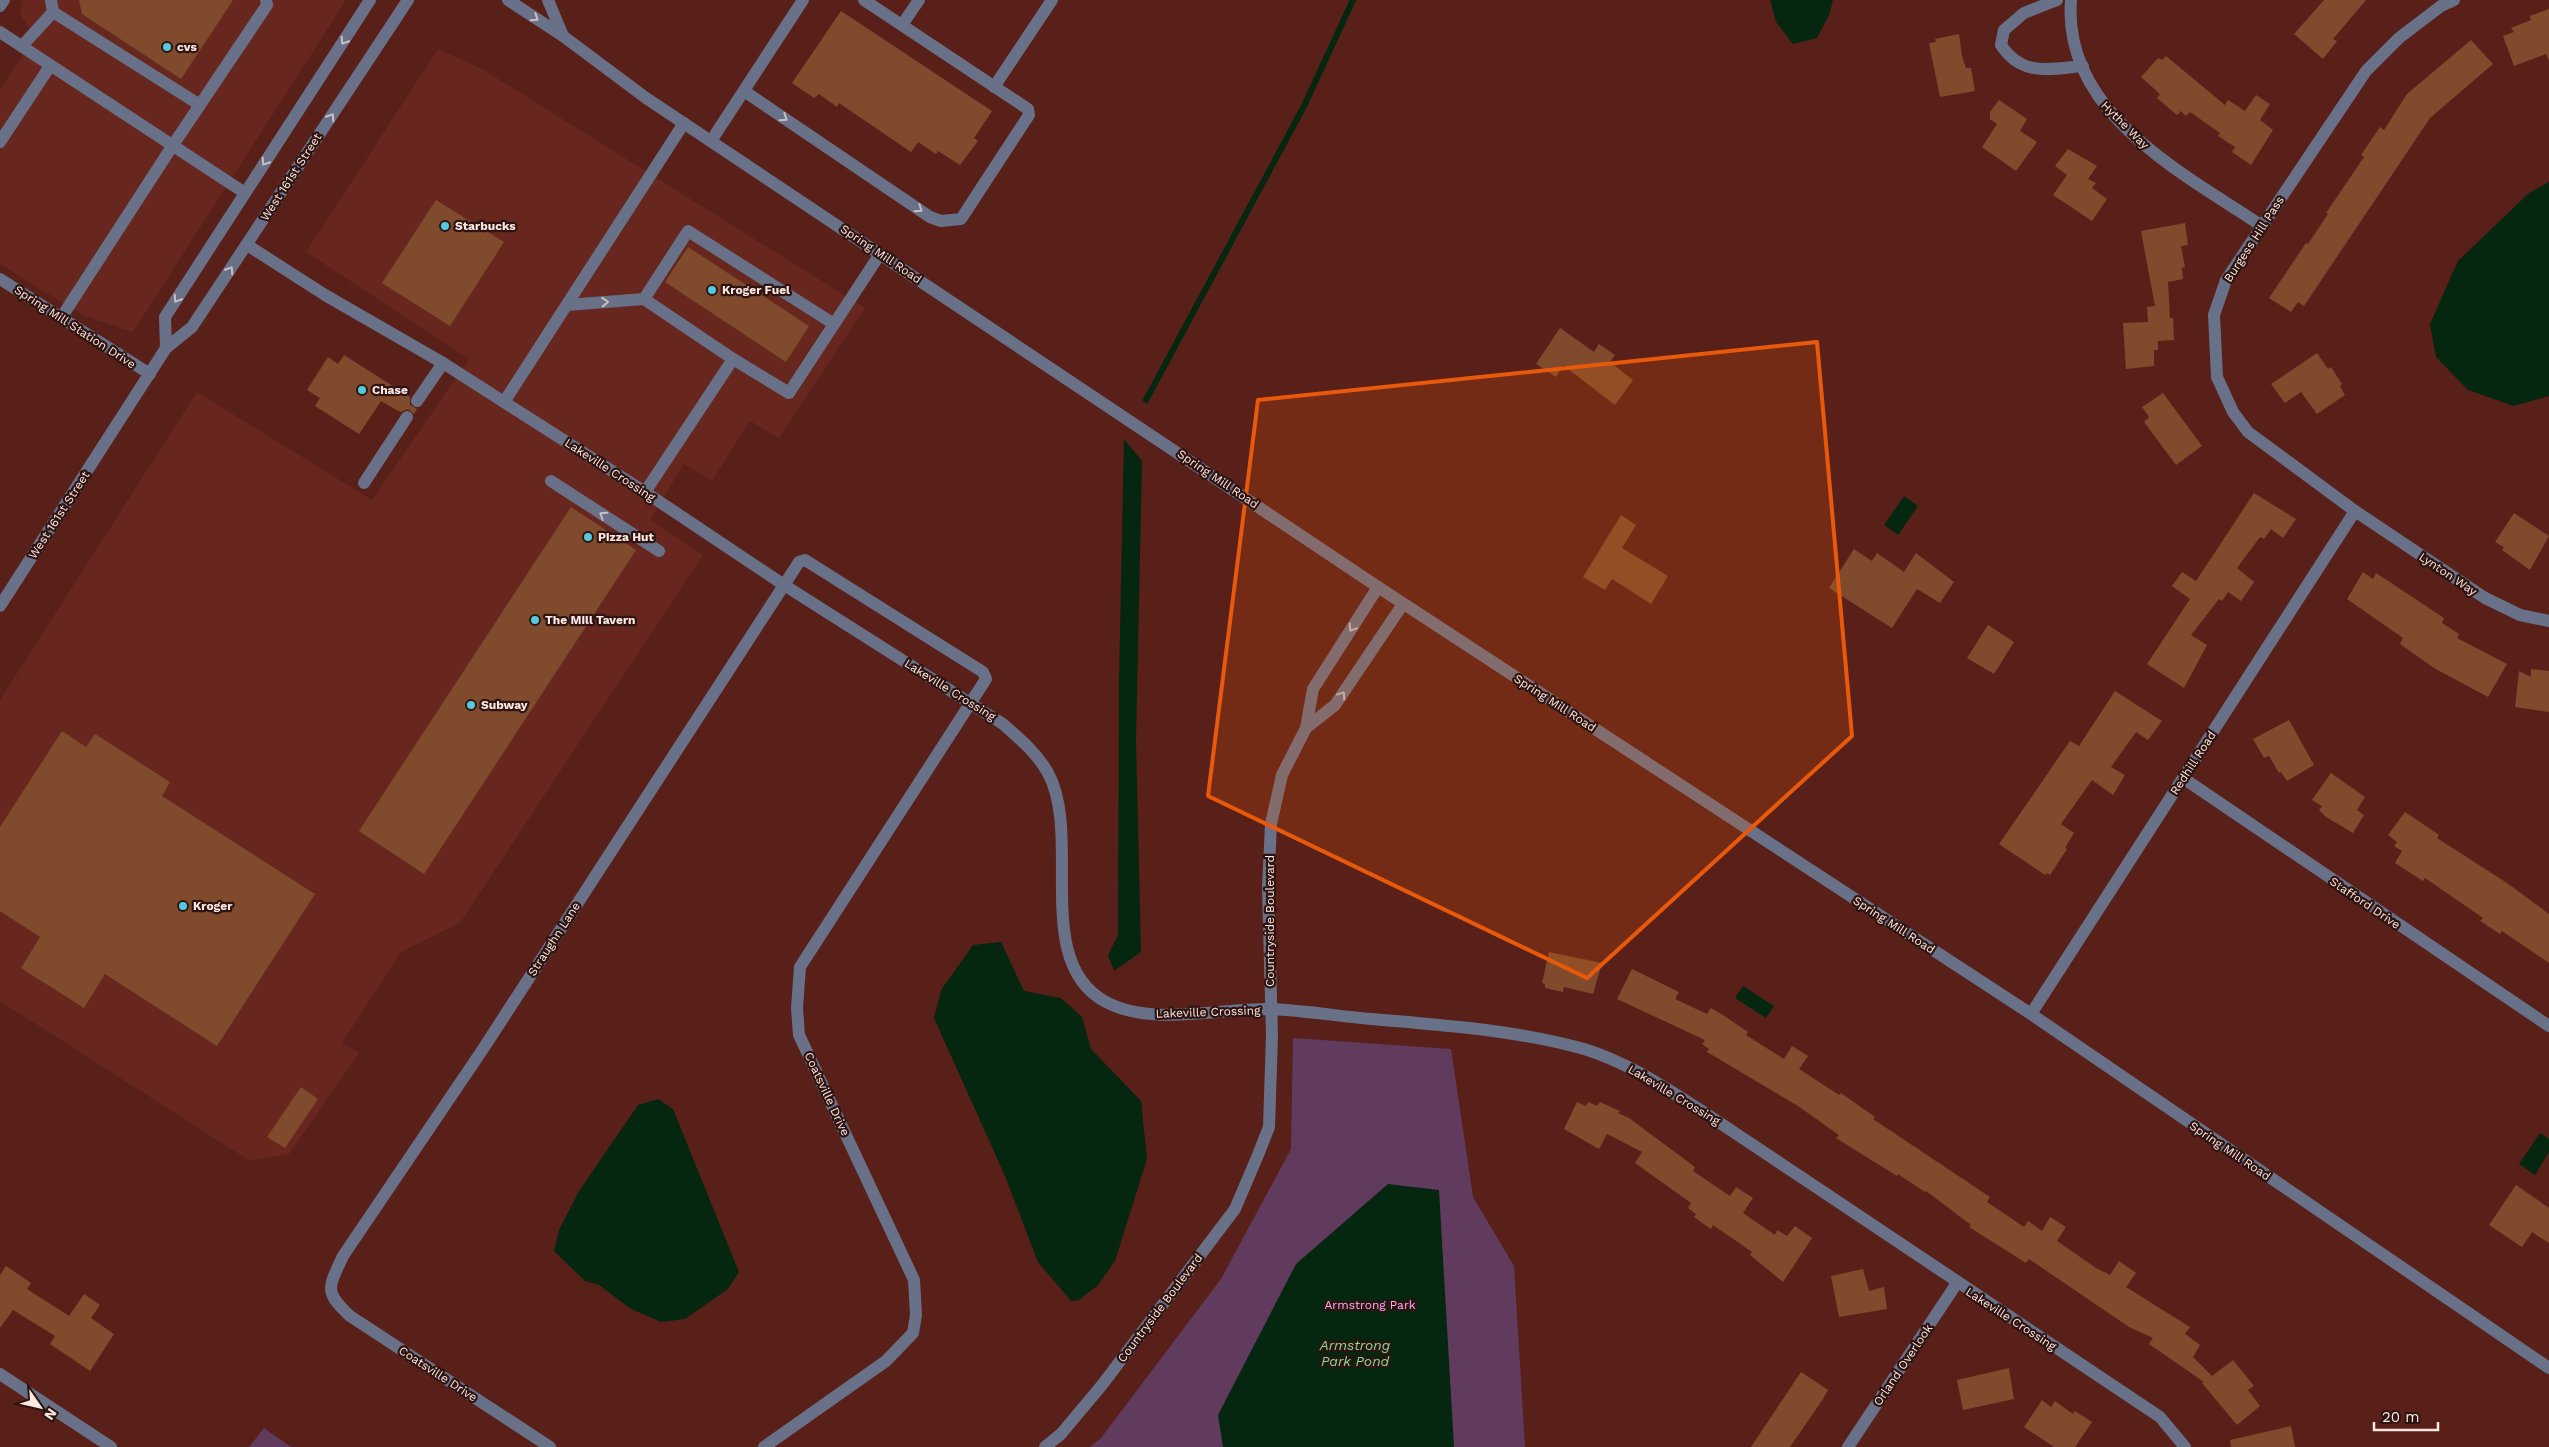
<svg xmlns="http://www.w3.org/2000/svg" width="2549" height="1447" viewBox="0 0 2549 1447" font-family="'Work Sans',sans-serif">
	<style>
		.built { fill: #67271e }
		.green { fill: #603b5d }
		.water { fill: #05260f }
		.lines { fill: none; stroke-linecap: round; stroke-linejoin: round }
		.stream { stroke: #05260f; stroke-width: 6 }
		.building { fill: #804b2c }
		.minor { stroke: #697188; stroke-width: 12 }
		.oneway { stroke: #c9bec3 }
		.marked { fill: #e8590c; fill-opacity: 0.2; stroke: #e8590c; stroke-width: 4; stroke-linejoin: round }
		.poi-dot { fill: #54cade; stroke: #2d1410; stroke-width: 2 }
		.labels { text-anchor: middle; stroke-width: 4.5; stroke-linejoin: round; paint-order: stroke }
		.poi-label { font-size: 12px; font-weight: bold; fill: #fde7e3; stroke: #2d1410; text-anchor: start }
		.street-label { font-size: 12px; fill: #fde7e3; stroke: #2d1410 }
		.park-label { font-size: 12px; fill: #fbadf3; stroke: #2d1410 }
		.water-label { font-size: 14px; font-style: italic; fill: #84da97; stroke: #2d1410 }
	</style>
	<rect width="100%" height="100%" fill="#582019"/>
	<g class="built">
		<polygon points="22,0 346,0 133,332 82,315 0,264 0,89 35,37 20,14"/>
		<polygon points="438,49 484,70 865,308 779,438 750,421 712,481 684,464 650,520 703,555 460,923 401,952 342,1043 359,1053 289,1154 250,1161 0,1001 0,700 197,392 372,500 469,359 306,252"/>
	</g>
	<g class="green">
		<polygon points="1293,1038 1451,1049 1473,1197 1514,1266 1525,1447 1090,1447 1101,1438 1221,1279 1291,1149"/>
		<polygon points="264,1428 291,1447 249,1447"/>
	</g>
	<g class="water">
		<polygon points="1770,0 1833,0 1829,15 1817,38 1793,44 1776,22"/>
		<polygon points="2549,182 2549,396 2514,406 2468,390 2436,357 2430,324 2458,261 2529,193"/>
		<polygon points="1124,439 1142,461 1136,741 1141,952 1114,971 1108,955 1118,935 1119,679"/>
		<polygon points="1904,496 1918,506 1898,535 1884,525"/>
		<polygon points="1001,942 1024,991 1061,998 1082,1017 1091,1049 1141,1101 1147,1159 1115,1261 1098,1285 1079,1300 1071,1301 1038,1262 1005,1176 934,1018 941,990 973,945"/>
		<polygon points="1743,986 1774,1006 1766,1018 1735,998"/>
		<polygon points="658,1099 673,1109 739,1272 728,1289 685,1319 661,1322 631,1309 599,1285 585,1281 554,1251 559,1230 579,1191 638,1105"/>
		<polygon points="2540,1133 2549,1139 2549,1152 2535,1175 2519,1164"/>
		<polygon points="1388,1184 1439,1190 1454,1447 1223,1447 1218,1415 1296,1264"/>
	</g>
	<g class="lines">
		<polyline class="stream" points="1146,400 1304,106 1353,0"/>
	</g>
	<g class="building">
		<polygon points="79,0 233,0 181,79 82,14"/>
		<polygon points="2324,0 2366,0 2333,39 2337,41 2323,59 2294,34"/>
		<polygon points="2549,9 2549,61 2546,54 2514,66 2503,36 2514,32 2511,28 2531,20 2530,16"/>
		<polygon points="841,11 992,111 974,138 978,141 960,165 938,151 936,154 918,142 911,152 839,103 837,107 819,94 814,98 792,83"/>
		<polygon points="1959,34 1962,56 1966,68 1971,68 1975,91 1940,97 1929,43 1936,42 1935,39"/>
		<polygon points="2471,40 2493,64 2430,118 2304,306 2298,302 2291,312 2269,298 2306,243 2308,244 2328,214 2326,213 2364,157 2361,155 2380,127 2384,130 2407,94"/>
		<polygon points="2166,56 2225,105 2228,100 2245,111 2256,95 2270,104 2260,120 2273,130 2251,165 2232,152 2235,147 2218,136 2220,133 2190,112 2186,116 2181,111 2177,115 2157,98 2160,94 2141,77 2158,58 2162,60"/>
		<polygon points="1999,100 2027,119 2020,131 2037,142 2016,171 1982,147 1997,124 1990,119 1990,112"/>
		<polygon points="2068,149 2097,166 2088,179 2096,183 2092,188 2107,199 2092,221 2053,195 2067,175 2055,166"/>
		<polygon points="436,200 504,242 450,326 382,283"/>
		<polygon points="2185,223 2188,245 2181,246 2185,267 2182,268 2183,279 2168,282 2170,318 2173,318 2174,340 2158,341 2158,350 2154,350 2154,366 2126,369 2123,323 2148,322 2147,307 2155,306 2141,231"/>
		<polygon points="688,247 809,326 786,362 665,282"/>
		<polygon points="1560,328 1594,352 1599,344 1615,355 1610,362 1633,380 1615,405 1563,365 1556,377 1536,364"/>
		<polygon points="2317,353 2328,369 2331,367 2342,384 2340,386 2345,395 2317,414 2301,392 2285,403 2271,384"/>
		<polygon points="344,355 410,397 410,405 417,409 414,414 408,409 400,412 381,401 359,434 315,406 320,398 307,390 328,357 338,364"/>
		<polygon points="2163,393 2202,446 2176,465 2144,422 2149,417 2142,407"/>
		<polygon points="2254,493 2296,519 2283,538 2271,529 2264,539 2260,537 2237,568 2254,582 2241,601 2228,592 2222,601 2219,599 2191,635 2207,645 2184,688 2147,664 2190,599 2172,586 2182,572 2196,581"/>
		<polygon points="571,507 636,550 424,874 359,831"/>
		<polygon points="2514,513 2549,536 2530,570 2502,550 2504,547 2495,542"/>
		<polygon points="1621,515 1636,525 1622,548 1668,576 1651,604 1612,579 1605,590 1583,577"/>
		<polygon points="1854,549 1872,561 1877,553 1904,572 1916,553 1954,582 1940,603 1917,589 1892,628 1829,588"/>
		<polygon points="2363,572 2373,579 2376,573 2444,618 2442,623 2459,634 2457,638 2507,664 2488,697 2434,668 2400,644 2403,638 2347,599"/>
		<polygon points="1988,625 2014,642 1994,674 1967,658"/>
		<polygon points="2531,669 2549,671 2549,712 2515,707 2519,671 2531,677"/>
		<polygon points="2115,691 2162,721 2148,740 2136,732 2111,767 2125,775 2113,795 2092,780 2061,824 2074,833 2065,848 2067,849 2050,875 2047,873 2045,875 1999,844 2070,741 2079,746"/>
		<polygon points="2289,720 2314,765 2287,781 2281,772 2279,773 2269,756 2264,758 2253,739"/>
		<polygon points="62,731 86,747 95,734 170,782 162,796 315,894 217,1046 105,974 84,1008 21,968 40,937 0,911 0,827"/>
		<polygon points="2331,773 2365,797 2357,810 2364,815 2353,833 2326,817 2319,810 2322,806 2312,800"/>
		<polygon points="2405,812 2439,835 2437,838 2507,883 2549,914 2549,963 2502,931 2500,934 2480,921 2483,918 2425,878 2423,881 2395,863 2402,851 2394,846 2397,842 2388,835"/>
		<polygon points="1549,952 1602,963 1593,994 1564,987 1563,992 1545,988 1545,984 1542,983"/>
		<polygon points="1632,969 1679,992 1675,999 1707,1014 1711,1008 1723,1015 1748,1032 1746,1035 1784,1059 1792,1046 1808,1056 1799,1069 1839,1095 1841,1093 1875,1117 1873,1119 1990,1197 1987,1202 2024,1227 2028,1221 2042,1231 2050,1217 2066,1227 2057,1241 2096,1268 2110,1275 2119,1261 2136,1273 2126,1287 2190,1327 2185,1334 2200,1345 2193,1357 2212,1376 2233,1360 2254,1386 2248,1390 2260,1406 2237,1425 2202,1383 2204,1382 2149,1344 2153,1338 2129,1327 2029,1259 2026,1263 1969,1227 1971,1225 1926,1191 1925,1192 1898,1174 1897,1176 1836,1138 1839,1135 1798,1106 1707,1052 1709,1049 1702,1044 1705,1040 1617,999"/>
		<polygon points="301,1087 318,1099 285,1148 267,1137"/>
		<polygon points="1577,1102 1586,1106 1588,1102 1597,1106 1600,1102 1620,1111 1618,1113 1629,1118 1695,1167 1693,1171 1730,1196 1736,1187 1753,1198 1743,1213 1775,1235 1777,1230 1787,1236 1795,1226 1812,1238 1783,1282 1750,1255 1752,1252 1713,1225 1711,1229 1694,1217 1696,1214 1688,1208 1691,1203 1635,1163 1642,1152 1607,1134 1599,1149 1564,1129"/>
		<polygon points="2516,1185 2549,1208 2549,1243 2532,1232 2522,1247 2489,1225"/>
		<polygon points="6,1266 31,1283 27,1289 69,1316 84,1294 100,1305 91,1318 114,1334 90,1371 50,1344 55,1336 13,1310 0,1328 0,1275"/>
		<polygon points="1863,1269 1869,1291 1884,1287 1887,1309 1839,1317 1831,1276"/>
		<polygon points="2009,1368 2014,1399 1963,1410 1957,1380"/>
		<polygon points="1801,1372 1828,1390 1823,1399 1790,1447 1751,1447"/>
		<polygon points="2042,1400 2051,1407 2055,1401 2073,1414 2075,1411 2092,1422 2075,1447 2054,1447 2024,1427"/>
		<polygon points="2291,1426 2295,1447 2231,1447 2230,1440"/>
	</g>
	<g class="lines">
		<g class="minor">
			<polyline points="508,0 563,36 646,98 1378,587 2031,1014 2549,1368"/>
			<polyline points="548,0 563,36"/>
			<path d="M2057 0 2024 13 2004 30 2001 45C2022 77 2050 69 2083 66"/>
			<path d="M2071 0C2062 113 2183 173 2262 226"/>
			<polyline points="2454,0 2441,6 2399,38 2366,71 2226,280 2214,315 2217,377 2233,412 2248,432 2355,511 2485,598 2520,615 2549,621"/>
			<polyline points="0,6 4,0"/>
			<polyline points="53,12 200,105"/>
			<polyline points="902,25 919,0"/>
			<polyline points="0,32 245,193"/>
			<polyline points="22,46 53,12 51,0"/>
			<polyline points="994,87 1052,0"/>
			<polyline points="744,91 930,217 941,221 961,219 1029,115 1028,109 864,0"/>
			<polyline points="711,141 803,0"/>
			<polyline points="0,142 50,66"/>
			<path d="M247 245 325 295 443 363 645 492 784 585 1003 724C1020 739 1037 753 1048 773 1083 837 1031 962 1106 1002 1151 1026 1217 1009 1267 1009 1301 1010 1337 1016 1371 1019 1440 1025 1517 1030 1584 1049 1627 1062 1664 1087 1702 1111 1739 1136 1776 1160 1813 1185 1928 1263 2044 1340 2160 1417L2185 1447"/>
			<polyline points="0,279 150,374"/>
			<polyline points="567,305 644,299"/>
			<polyline points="61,318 173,145 267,5 266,0"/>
			<polyline points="834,324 688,231 644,299 733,359 789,393 880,254"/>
			<polyline points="166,348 165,317 370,0"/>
			<polyline points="417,401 443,363"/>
			<polyline points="504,402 684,123"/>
			<polyline points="551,481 659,551"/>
			<polyline points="364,483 407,417"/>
			<polyline points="645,492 733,359"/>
			<polyline points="0,606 166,348 192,327 408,0"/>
			<polyline points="1306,728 1335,705 1403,604"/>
			<polyline points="2183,778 2549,1026"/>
			<polyline points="2031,1014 2355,511"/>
			<polyline points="0,1374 111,1447"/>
			<path d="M550 1447 350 1316C323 1291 329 1287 343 1256L483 1049 799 562 805 560 983 672 986 679 800 967 797 1008 799 1035 914 1280 916 1315 913 1333 886 1361 764 1447"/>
			<polyline points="1045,1447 1061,1434 1102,1385 1235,1209 1258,1155 1269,1127 1272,1035 1268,888 1271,824 1282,775 1306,728 1313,689 1378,587"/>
			<polyline points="1848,1447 1957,1283"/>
		</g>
	</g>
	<defs><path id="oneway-chevron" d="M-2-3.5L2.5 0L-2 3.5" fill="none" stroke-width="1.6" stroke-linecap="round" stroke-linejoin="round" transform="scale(1.25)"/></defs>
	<g class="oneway">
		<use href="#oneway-chevron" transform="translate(535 18) rotate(33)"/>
		<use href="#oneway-chevron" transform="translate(344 41) rotate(123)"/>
		<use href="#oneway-chevron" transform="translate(331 117) rotate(-57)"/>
		<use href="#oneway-chevron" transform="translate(784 118) rotate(34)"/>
		<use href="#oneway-chevron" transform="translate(265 162) rotate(123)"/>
		<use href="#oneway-chevron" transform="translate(919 209) rotate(34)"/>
		<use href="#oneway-chevron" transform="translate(230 270) rotate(-57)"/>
		<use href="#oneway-chevron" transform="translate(177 299) rotate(123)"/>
		<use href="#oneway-chevron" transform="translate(605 302) rotate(-4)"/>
		<use href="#oneway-chevron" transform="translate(603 515) rotate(-147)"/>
		<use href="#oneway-chevron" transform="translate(1352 628) rotate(123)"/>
		<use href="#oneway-chevron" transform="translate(1342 695) rotate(-56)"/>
	</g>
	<path class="marked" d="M1817 342 1852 736 1587 978 1208 796 1258 400Z"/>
	<g class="poi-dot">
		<circle cx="167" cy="47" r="5"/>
		<circle cx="445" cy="226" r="5"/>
		<circle cx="712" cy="290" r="5"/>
		<circle cx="362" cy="390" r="5"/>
		<circle cx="588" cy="537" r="5"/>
		<circle cx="535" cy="620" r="5"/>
		<circle cx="471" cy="705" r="5"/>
		<circle cx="183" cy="906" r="5"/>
	</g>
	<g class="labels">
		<g class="poi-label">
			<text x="177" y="51">cvs</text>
			<text x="455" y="230">Starbucks</text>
			<text x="722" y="294">Kroger Fuel</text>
			<text x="372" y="394">Chase</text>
			<text x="598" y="541">Pizza Hut</text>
			<text x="545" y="624">The Mill Tavern</text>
			<text x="481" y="709">Subway</text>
			<text x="193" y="910">Kroger</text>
		</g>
		<g class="street-label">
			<text transform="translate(2125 125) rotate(45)" y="4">Hythe Way</text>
			<text transform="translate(291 177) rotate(-57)" y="4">West 161st Street</text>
			<text transform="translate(2254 239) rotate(-57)" y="4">Burgess Hill Pass</text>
			<text transform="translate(881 254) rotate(34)" y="4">Spring Mill Road</text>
			<text transform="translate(75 327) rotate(33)" y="4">Spring Mill Station Drive</text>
			<text transform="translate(610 470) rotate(33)" y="4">Lakeville Crossing</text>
			<text transform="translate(1218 479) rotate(34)" y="4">Spring Mill Road</text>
			<text transform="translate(59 515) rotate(-57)" y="4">West 161st Street</text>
			<text transform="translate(2448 574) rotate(34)" y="4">Lynton Way</text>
			<text transform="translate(950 690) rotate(32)" y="4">Lakeville Crossing</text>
			<text transform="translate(1555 703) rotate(33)" y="4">Spring Mill Road</text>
			<text transform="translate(2193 763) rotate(-57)" y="4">Redhill Road</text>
			<text transform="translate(2365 903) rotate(34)" y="4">Stafford Drive</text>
			<text transform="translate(1270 921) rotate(-90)" y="4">Countryside Boulevard</text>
			<text transform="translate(1894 925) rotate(33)" y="4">Spring Mill Road</text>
			<text transform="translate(554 939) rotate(-57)" y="4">Straughn Lane</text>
			<text transform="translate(1208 1012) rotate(-2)" y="4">Lakeville Crossing</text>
			<text transform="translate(827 1094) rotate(65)" y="4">Coatsville Drive</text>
			<text transform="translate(1674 1095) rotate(31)" y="4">Lakeville Crossing</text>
			<text transform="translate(2230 1151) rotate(34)" y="4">Spring Mill Road</text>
			<text transform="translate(1160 1308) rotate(-53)" y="4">Countryside Boulevard</text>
			<text transform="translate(2011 1319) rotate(33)" y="4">Lakeville Crossing</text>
			<text transform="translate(1903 1365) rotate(-56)" y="4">Orland Overlook</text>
			<text transform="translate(438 1374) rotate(33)" y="4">Coatsville Drive</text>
		</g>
		<g class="park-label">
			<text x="1370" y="1309">Armstrong Park</text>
		</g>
		<g class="water-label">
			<text x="1355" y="1350">Armstrong<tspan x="1355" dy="16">Park Pond</tspan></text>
		</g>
	</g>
	<g transform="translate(40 1407) rotate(124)" stroke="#2d1410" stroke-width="4" paint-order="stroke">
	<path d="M0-4L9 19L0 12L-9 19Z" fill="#fde7e3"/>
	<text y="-8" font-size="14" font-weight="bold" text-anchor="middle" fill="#fde7e3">N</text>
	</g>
	<path d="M2374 1422v8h64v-8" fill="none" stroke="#fde7e3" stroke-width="2.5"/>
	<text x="2382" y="1422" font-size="15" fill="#fde7e3" stroke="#2d1410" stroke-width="4" paint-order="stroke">20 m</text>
</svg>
